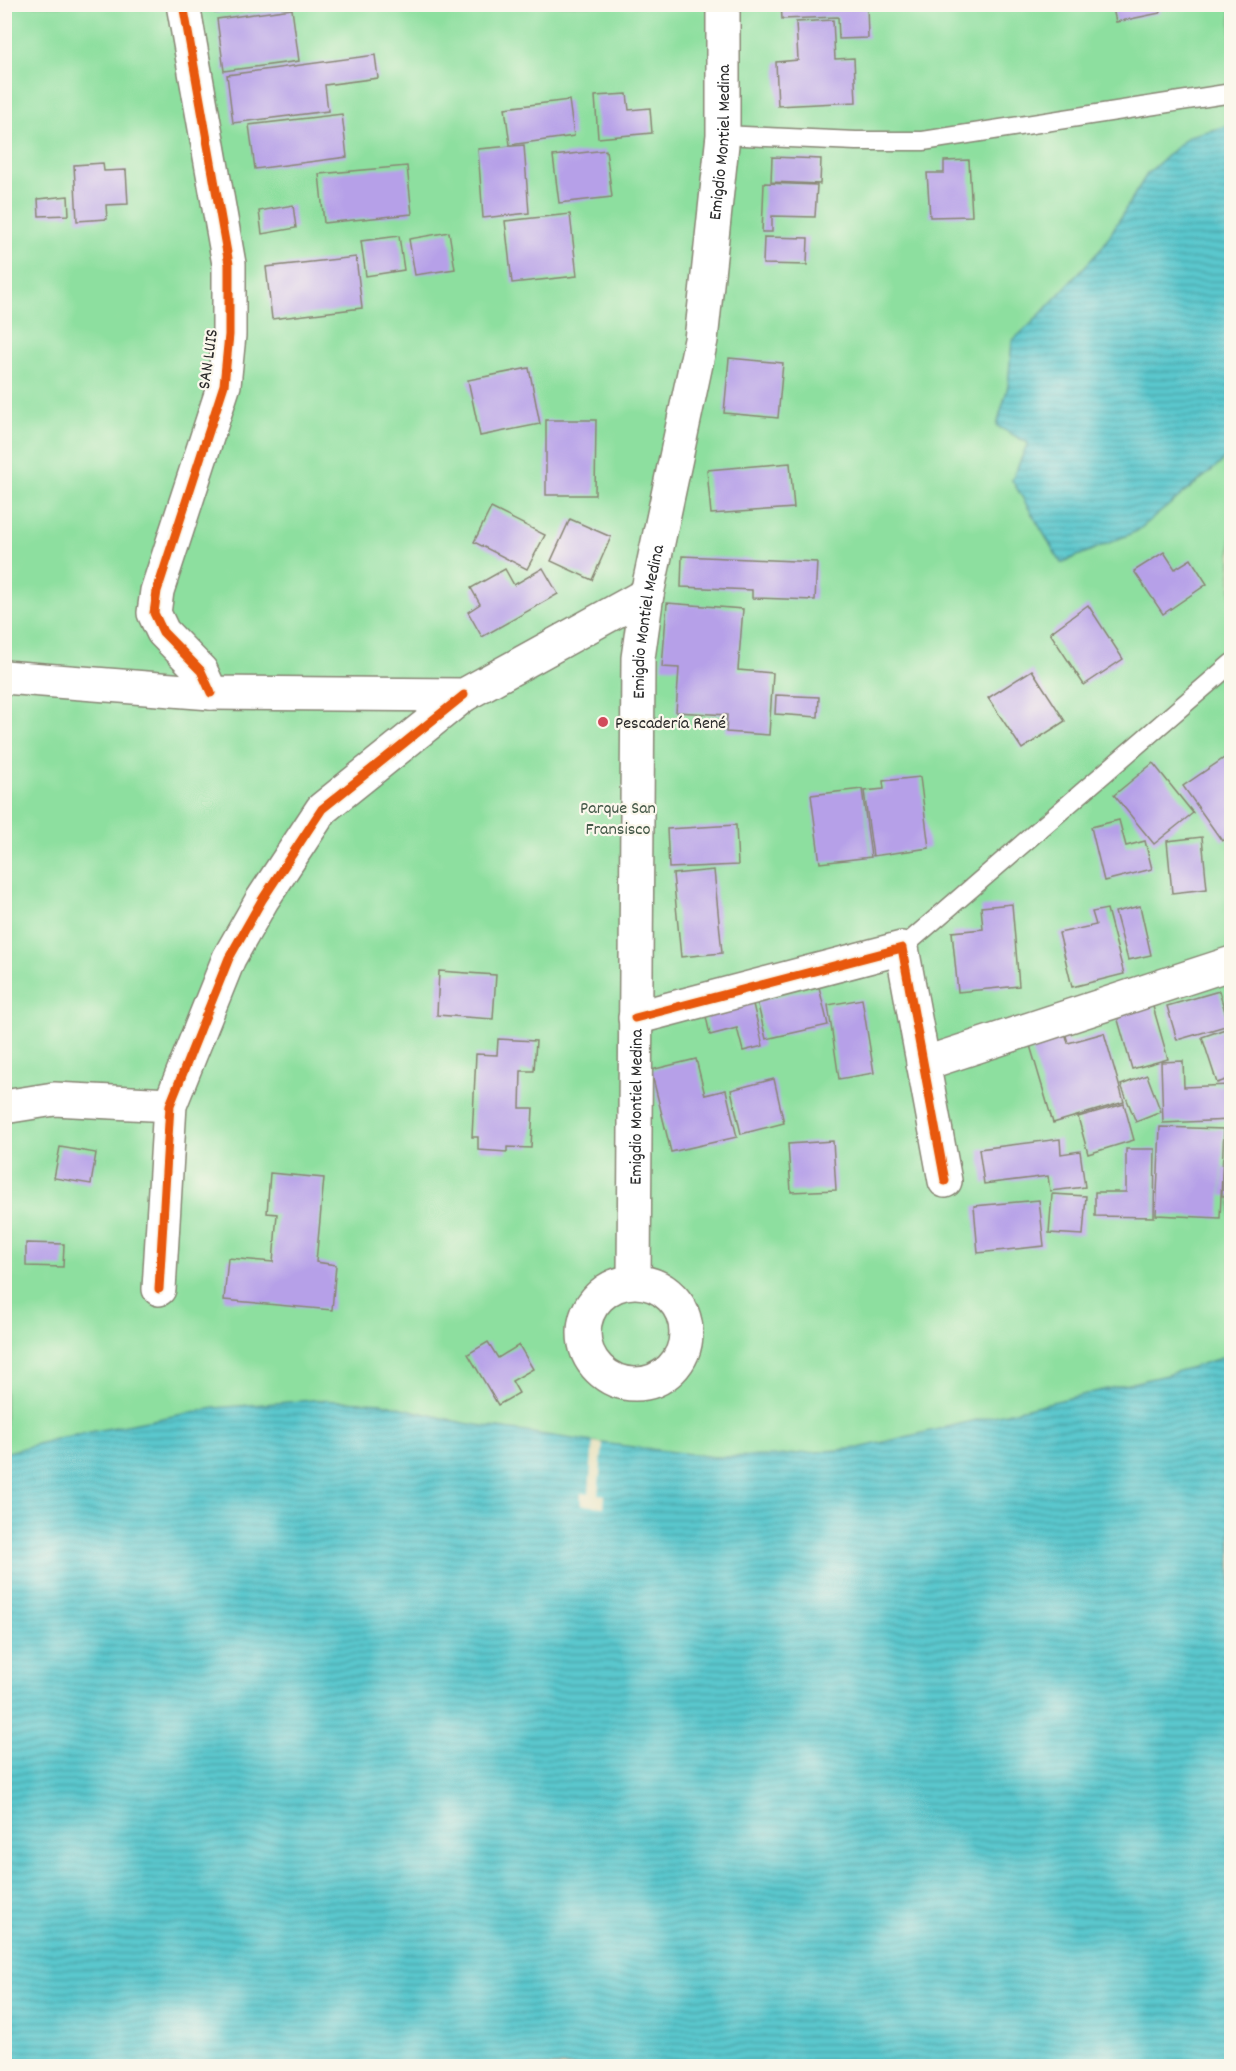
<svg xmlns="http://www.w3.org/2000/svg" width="1236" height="2071" viewBox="0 0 1236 2071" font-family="Dekko,sans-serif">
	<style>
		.green { fill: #8ddf9f; stroke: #5c8565; stroke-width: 1.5 }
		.water { fill: url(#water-rules); stroke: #42797c; stroke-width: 1.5 }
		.pier { fill: #e6e1bd }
		.building { fill: #b6a0e8 }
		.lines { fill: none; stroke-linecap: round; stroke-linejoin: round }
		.service-casing { stroke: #888674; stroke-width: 21 }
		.minor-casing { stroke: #888674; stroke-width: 36 }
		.primary-casing { stroke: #888674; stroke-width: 36 }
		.service { stroke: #fff; stroke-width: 18 }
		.minor { stroke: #fff; stroke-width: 33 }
		.primary { stroke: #fff; stroke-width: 33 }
		.cycleway-casing { stroke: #fbf7ec; stroke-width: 13 }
		.cycleway { stroke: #e8590c; stroke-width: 9 }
		.poi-dot { fill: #d1495b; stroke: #fbf7ec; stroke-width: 2 }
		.labels { text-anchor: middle; stroke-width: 4.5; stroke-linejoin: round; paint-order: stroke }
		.street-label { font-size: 18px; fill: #2b2b2b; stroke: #fbf7ec }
		.poi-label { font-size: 18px; fill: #2b2b2b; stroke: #fbf7ec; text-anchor: start }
		.park-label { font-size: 18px; fill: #445848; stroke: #fbf7ec }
	</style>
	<defs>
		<pattern id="water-rules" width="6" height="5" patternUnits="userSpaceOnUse" patternTransform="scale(1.5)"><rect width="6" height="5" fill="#5ac7cd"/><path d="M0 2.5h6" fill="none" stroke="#4ba2a7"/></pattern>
	</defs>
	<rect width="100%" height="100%" fill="#fbf7ec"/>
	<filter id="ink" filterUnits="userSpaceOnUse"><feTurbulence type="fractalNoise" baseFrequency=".0167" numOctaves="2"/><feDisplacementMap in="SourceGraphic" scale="12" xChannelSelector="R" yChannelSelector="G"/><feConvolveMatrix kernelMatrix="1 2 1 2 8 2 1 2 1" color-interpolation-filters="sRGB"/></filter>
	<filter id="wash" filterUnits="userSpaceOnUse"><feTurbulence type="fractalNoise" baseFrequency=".008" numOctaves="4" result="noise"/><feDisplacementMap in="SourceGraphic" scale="24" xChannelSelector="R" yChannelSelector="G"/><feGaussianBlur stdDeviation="1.35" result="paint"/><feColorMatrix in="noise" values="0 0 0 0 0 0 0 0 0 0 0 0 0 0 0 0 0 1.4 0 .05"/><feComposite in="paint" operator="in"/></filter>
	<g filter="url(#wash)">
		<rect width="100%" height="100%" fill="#e6e1bd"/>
		<polygon class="green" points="4,5 1231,5 1231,1630 5,1787"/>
		<g class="water">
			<polygon points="1231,125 1231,449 1221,463 1137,531 1061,563 1012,480 1028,443 997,426 1008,386 1012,341 1033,322 1102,248 1147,174 1189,136"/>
			<polygon points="1231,1355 1231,2066 5,2066 5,1453 59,1438 215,1408 314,1400 382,1403 463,1423 593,1442 714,1457 775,1456 859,1448 1166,1375"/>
		</g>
		<polygon class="pier" points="593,1442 603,1443 598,1494 605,1495 604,1507 581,1505 581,1493 589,1494"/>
		<g id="blocks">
			<g class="building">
				<polygon points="214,4 267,4 268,6 215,13"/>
				<polygon points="781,4 867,4 868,38 839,39 838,17 782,19"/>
				<polygon points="1112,4 1158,4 1160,13 1116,22"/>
				<polygon points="292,9 299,61 224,71 217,19"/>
				<polygon points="833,20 835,59 854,58 856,102 778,106 776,62 798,60 796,22"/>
				<polygon points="375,55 378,78 325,85 328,111 233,123 227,75"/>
				<polygon points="627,94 629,110 650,108 652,133 598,138 595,96"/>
				<polygon points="569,100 574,136 510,145 505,108"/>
				<polygon points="342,114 347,157 255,169 249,125"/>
				<polygon points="524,145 529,213 483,218 478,149"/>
				<polygon points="606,150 612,197 559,203 553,156"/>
				<polygon points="772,157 821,159 820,184 771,182"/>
				<polygon points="969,160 972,216 930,217 927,173 944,173 944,161"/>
				<polygon points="103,163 104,171 126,170 128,204 106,205 107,219 77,221 74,165"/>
				<polygon points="407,166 412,214 324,223 319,174"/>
				<polygon points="764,183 817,185 815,217 772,216 772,232 762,232"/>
				<polygon points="68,196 69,215 39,216 38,199"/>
				<polygon points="293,205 296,228 262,234 259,211"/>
				<polygon points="570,214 577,276 512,283 505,221"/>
				<polygon points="449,232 455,269 415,275 409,239"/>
				<polygon points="399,236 404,270 366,276 361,241"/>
				<polygon points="764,237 808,238 807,265 763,264"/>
				<polygon points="356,257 362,308 272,319 266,267"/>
				<polygon points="729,358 783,363 778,418 724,413"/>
				<polygon points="529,368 540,424 480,436 468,380"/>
				<polygon points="546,420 596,420 595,495 546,495"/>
				<polygon points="790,463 794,508 711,514 707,470"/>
				<polygon points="491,508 545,535 527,569 474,542"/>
				<polygon points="570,519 611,537 592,580 551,561"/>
				<polygon points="1164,552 1175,569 1191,559 1207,584 1163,614 1134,571"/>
				<polygon points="682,556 817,562 815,600 752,598 752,590 681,587"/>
				<polygon points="543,568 558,594 482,637 468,612 480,604 471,588 505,569 514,585"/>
				<polygon points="667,603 743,609 738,670 773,673 769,735 726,732 727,715 676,712 679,668 662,667"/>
				<polygon points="1088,605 1123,659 1084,685 1050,633"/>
				<polygon points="1032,670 1065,721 1022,749 988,698"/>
				<polygon points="776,695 819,697 818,717 775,714"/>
				<polygon points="1230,754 1232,757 1232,835 1222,841 1183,786"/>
				<polygon points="1153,763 1193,813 1154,844 1114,795"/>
				<polygon points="920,777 929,848 873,856 864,791 884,789 883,781"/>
				<polygon points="862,789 871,857 820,863 811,795"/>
				<polygon points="1119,820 1126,846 1145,841 1152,869 1104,881 1091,827"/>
				<polygon points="736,825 738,865 669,868 667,829"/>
				<polygon points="1202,837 1207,889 1172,893 1167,841"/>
				<polygon points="714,870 722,953 681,957 673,874"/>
				<polygon points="1012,904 1019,986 958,992 952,932 983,929 981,907"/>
				<polygon points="1140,906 1151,955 1128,960 1115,912"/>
				<polygon points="1107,909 1124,974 1072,987 1059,933 1096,925 1092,912"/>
				<polygon points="439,971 496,975 493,1019 437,1015"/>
				<polygon points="819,987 828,1025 766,1039 757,1001"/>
				<polygon points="1219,991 1229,1025 1177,1040 1167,1006"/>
				<polygon points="862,999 874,1073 839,1079 828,1005"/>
				<polygon points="752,1000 763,1046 743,1051 737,1028 710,1035 705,1012"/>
				<polygon points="1152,1003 1168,1059 1132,1069 1116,1013"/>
				<polygon points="1228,1028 1232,1037 1232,1078 1217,1083 1202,1037"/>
				<polygon points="1065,1032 1068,1043 1104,1033 1124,1102 1053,1123 1029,1042"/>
				<polygon points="498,1039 536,1041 534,1071 521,1071 520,1108 533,1108 531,1148 507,1147 507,1152 478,1150 478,1137 472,1137 476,1054 497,1055"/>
				<polygon points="696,1059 705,1095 726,1090 737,1137 671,1152 651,1070"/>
				<polygon points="1183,1061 1184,1087 1229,1085 1231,1120 1163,1123 1161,1062"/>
				<polygon points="1147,1075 1161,1112 1136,1122 1121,1085"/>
				<polygon points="774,1079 784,1123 741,1134 731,1090"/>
				<polygon points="1124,1104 1134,1140 1088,1154 1078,1117"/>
				<polygon points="1160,1127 1224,1129 1220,1218 1156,1215"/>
				<polygon points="1060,1139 1061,1154 1080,1151 1085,1187 1050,1191 1048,1176 984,1184 979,1149"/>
				<polygon points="833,1141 836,1190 791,1192 788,1144"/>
				<polygon points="60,1147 96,1153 91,1184 54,1178"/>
				<polygon points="1126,1149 1155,1149 1154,1217 1095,1216 1095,1192 1126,1192"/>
				<polygon points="1223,1167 1232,1168 1232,1196 1222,1196"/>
				<polygon points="270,1173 324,1178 316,1262 336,1265 332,1310 224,1300 228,1258 273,1262 277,1214 267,1213"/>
				<polygon points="1052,1194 1086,1196 1083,1235 1049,1233"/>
				<polygon points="1039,1200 1044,1246 978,1253 974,1206"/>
				<polygon points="26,1243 64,1244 63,1267 26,1266"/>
				<polygon points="488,1342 498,1358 519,1345 533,1369 512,1381 519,1393 498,1405 468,1354"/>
			</g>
		</g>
	</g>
	<g filter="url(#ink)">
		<use href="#blocks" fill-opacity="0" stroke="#888674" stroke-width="1.5"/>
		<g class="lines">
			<defs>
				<g id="service">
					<polyline points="723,135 856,141 923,141 1232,93"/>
					<polyline points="902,948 1232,663"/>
				</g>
				<g id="minor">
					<polyline points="183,4 229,264 229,335 224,385 157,591 154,613 163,632 201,671 211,693"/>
					<polyline points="4,677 211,693 464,695 647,594"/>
					<polyline points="635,1018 902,948 945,1181"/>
					<polyline points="923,1064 1232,963"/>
					<polyline points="4,1107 54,1099 170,1105"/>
					<polyline points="159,1289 170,1105 229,958 262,900 322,809 464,695"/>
				</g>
				<g id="primary">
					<path id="s1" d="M634 1281 638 658 647 594 701 340 723 135V4"/>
					<circle cx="635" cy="1333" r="51"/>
				</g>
			</defs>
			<use href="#service" class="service-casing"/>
			<use href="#minor" class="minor-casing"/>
			<use href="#primary" class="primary-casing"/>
			<use href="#service" class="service"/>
			<use href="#minor" class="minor"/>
			<use href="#primary" class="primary"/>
			<defs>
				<g id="cycleway">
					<polyline points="183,4 229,264 229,335 224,385 157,591 154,613 163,632 201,671 211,693"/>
					<polyline points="635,1018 902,948 945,1181"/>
					<polyline points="159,1289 170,1105 229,958 262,900 322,809 464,695"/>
				</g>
			</defs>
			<use href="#cycleway" class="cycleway-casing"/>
			<use href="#cycleway" class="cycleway"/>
		</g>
	</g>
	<circle class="poi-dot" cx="603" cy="722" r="6"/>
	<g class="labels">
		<g class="street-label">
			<text dy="6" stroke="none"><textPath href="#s1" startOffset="1146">Emigdio Montiel Medina</textPath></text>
			<text transform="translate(207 359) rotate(-82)" y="6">SAN LUIS</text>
			<text dy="6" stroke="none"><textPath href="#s1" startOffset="660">Emigdio Montiel Medina</textPath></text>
			<text dy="6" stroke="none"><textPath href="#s1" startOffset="174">Emigdio Montiel Medina</textPath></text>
		</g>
		<g class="poi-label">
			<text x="615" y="728">Pescadería René</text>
		</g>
		<g class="park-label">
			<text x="618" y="813">Parque San<tspan x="618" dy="21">Fransisco</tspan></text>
		</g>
	</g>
	<rect width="1236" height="2071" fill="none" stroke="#fbf7ec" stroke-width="24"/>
</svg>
